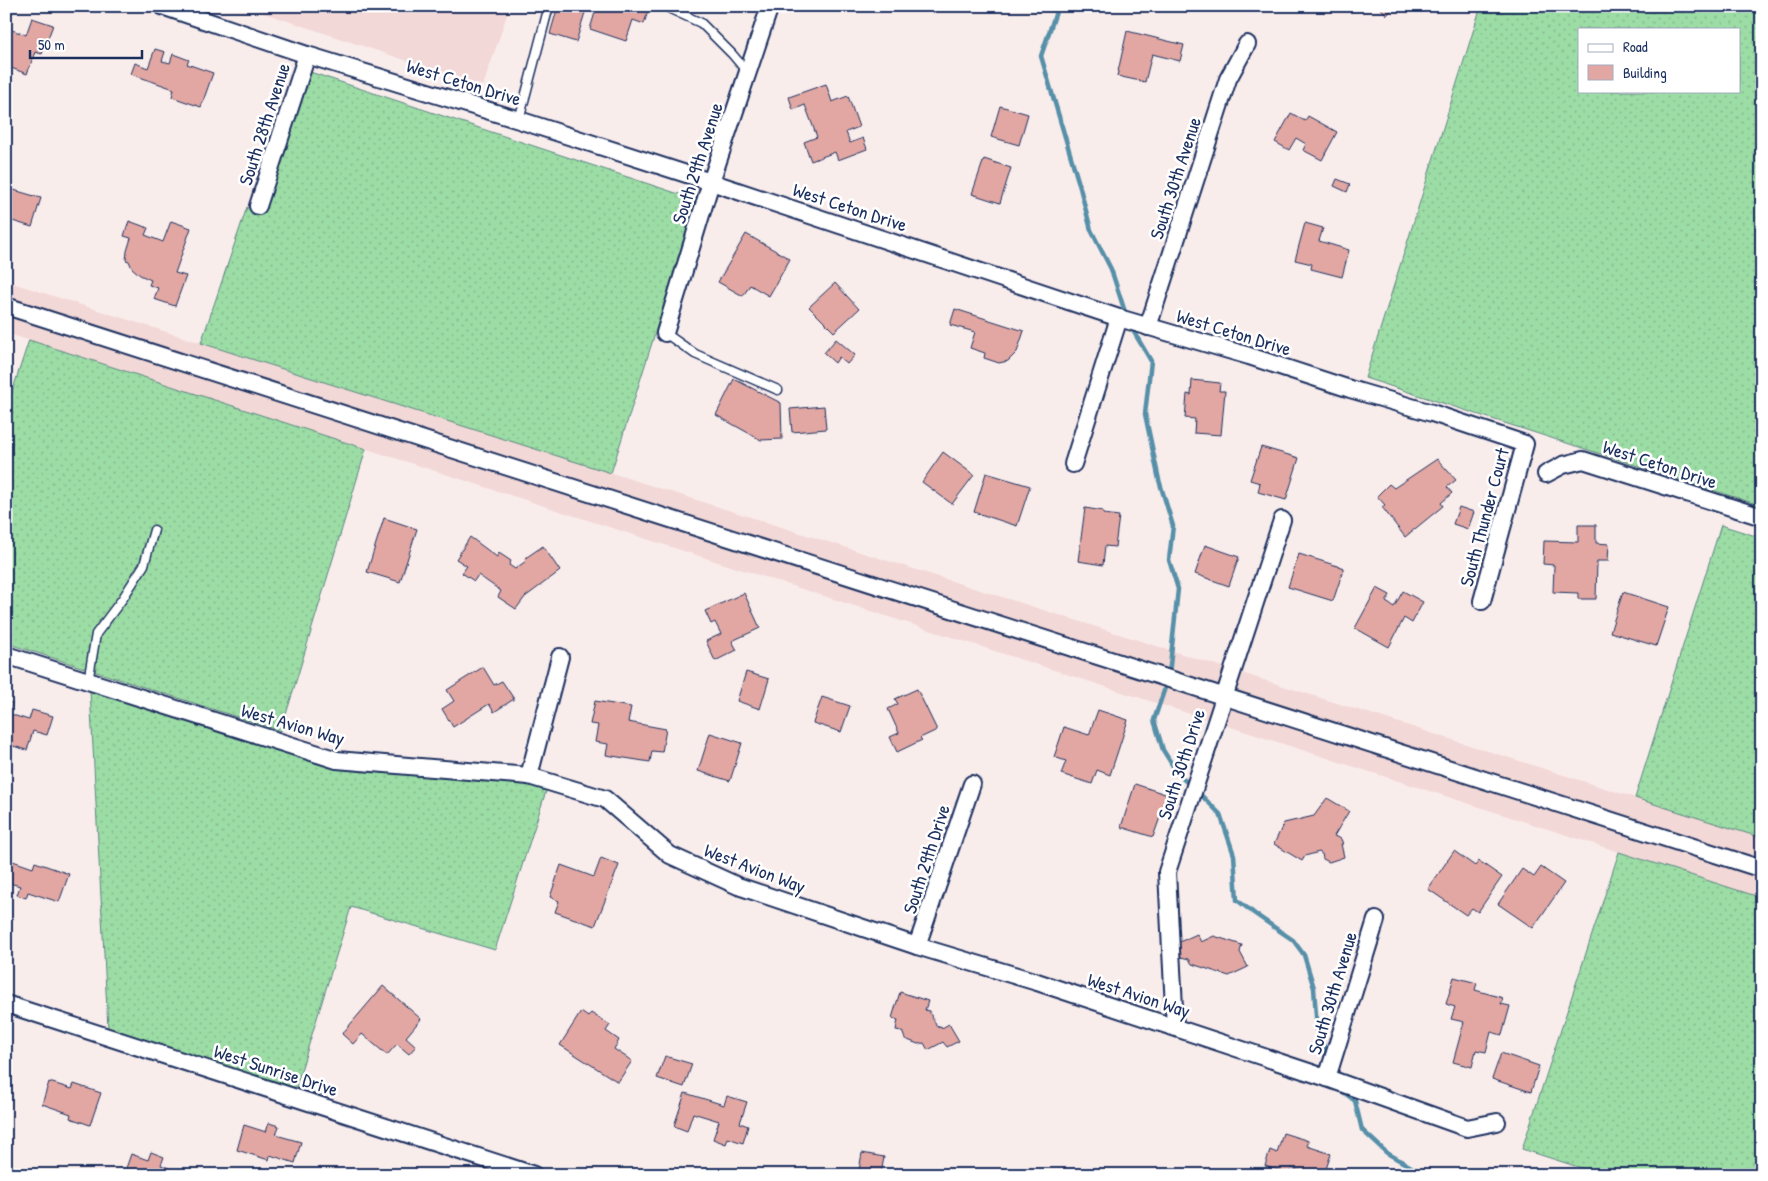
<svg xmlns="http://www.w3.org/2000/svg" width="1768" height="1181" viewBox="0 0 1768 1181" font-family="'Patrick Hand',sans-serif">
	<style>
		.built { fill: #f2d8d6 }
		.grass { fill: url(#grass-dots); stroke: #5c8682; fill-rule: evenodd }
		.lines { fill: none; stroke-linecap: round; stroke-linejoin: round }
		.stream { stroke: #578fa8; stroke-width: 4.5 }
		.building { fill: #e2a7a2; stroke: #1b2f5e }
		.lane-casing { stroke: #1b2f5e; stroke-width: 11 }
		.street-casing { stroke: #1b2f5e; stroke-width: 20 }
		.lane { stroke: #fff; stroke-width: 8 }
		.street { stroke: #fff; stroke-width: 16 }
		.labels { text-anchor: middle; stroke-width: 5; stroke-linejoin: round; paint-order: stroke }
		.street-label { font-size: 19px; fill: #1b2f5e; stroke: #fff }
	</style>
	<defs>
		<pattern id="grass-dots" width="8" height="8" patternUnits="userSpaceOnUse" patternTransform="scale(1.25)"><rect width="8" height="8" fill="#9cdca5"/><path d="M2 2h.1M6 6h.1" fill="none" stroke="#86bd90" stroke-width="1.8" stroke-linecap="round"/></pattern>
	</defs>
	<rect width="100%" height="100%" fill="#f9edec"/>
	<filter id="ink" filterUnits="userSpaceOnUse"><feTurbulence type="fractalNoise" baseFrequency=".02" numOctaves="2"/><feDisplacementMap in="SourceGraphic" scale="10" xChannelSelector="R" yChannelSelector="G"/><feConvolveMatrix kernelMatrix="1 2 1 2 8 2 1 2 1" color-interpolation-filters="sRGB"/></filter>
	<g filter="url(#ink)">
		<g class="built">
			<polygon points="243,6 510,6 483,86"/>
			<polygon points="6,281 1762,838 1762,898 6,333"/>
		</g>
		<g class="grass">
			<path d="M1481 6H1762V506L1365 378ZM1579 29H1739V91H1579Z"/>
			<polygon points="310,72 697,200 611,473 201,343 247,207 264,213"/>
			<polygon points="29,340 366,449 281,731 6,643 6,410"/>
			<polygon points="1721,525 1762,538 1762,838 1635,798"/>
			<polygon points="90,691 333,769 521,784 547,788 495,950 351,907 295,1090 108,1029"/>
			<polygon points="1619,852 1762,898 1762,1175 1603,1175 1522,1149"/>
		</g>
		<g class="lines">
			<g class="stream">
				<polyline points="1058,6 1041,56 1079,184 1091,230 1111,269 1126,315"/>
				<polyline points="1131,327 1151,361 1145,414 1159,480 1173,526 1169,560 1178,589 1169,675"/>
				<polyline points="1167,682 1154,720 1163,750 1178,774 1191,786"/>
				<polyline points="1197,791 1220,814 1234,855 1237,900 1255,914 1293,940 1304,955 1314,988 1317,1030 1325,1048 1326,1060"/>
				<polyline points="1340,1089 1355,1101 1362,1130 1387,1153 1425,1175"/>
			</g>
		</g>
		<g class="building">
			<polygon points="558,6 587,6 576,42 550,34"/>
			<polygon points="597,6 604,6 618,11 619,6 633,6 648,11 644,24 633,20 626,41 590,29"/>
			<polygon points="1378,6 1395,6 1387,15"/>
			<polygon points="32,18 53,25 42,54 35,52 27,74 6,66 6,28 26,35"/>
			<polygon points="1127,31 1184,45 1180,61 1152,54 1145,82 1117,76"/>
			<polygon points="155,49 165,52 162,61 170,63 173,54 189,60 187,64 213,73 201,107 172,97 174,89 131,74 135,63 148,68"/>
			<polygon points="826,84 832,102 848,96 859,127 846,132 850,143 863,138 867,149 838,160 835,152 811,161 804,142 817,137 805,105 793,110 789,97"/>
			<polygon points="1000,106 1028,114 1019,145 991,137"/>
			<polygon points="1291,113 1305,121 1308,116 1337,132 1322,160 1303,150 1306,144 1296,138 1289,150 1275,142"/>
			<polygon points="984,159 1011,168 1000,203 972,194"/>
			<polygon points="1337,179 1350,184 1347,192 1334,186"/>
			<polygon points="7,188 41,198 32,227 6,219"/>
			<polygon points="129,221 148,228 145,235 163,242 171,221 191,228 175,273 186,276 175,306 154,299 158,288 149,285 151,280 140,275 132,268 129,261 126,260 127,251 131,238 124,236"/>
			<polygon points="1305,223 1323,228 1319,241 1349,250 1342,277 1311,269 1312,264 1295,260"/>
			<polygon points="746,234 790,259 769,296 750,285 743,296 718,282"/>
			<polygon points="835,283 859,309 834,332 809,307"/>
			<polygon points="955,309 1024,331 1017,352 1008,361 999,363 984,358 985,353 970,348 975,332 950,325"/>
			<polygon points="836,339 855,355 847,364 839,357 835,363 824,353"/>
			<polygon points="734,379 781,403 782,439 761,440 716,415"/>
			<polygon points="1192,380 1220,383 1219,391 1225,391 1221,435 1194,433 1195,419 1185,418 1187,394 1191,395"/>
			<polygon points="824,406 826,429 792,432 790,409"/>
			<polygon points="1261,447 1299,458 1286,500 1258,492 1260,483 1250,480"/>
			<polygon points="943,452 974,475 952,504 922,482"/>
			<polygon points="1437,459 1456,480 1447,487 1452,493 1441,503 1443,506 1405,537 1382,507 1385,505 1377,496 1389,484 1394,488"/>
			<polygon points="986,473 1030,486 1017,526 974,512"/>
			<polygon points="1459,507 1474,512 1468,529 1453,524"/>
			<polygon points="1085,508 1103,511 1103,514 1119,516 1115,547 1105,546 1103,565 1078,561"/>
			<polygon points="384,518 417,529 400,582 367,572"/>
			<polygon points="1578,525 1596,525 1596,543 1609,544 1608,561 1597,561 1596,599 1578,599 1578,593 1553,592 1554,565 1543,564 1544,541 1578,542"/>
			<polygon points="470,537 497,557 499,553 511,561 509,565 515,569 526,561 524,559 543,546 560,571 525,597 516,609 498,597 501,591 478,575 474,581 462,573 467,566 456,559"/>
			<polygon points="1205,545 1239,557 1229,586 1195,574"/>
			<polygon points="1299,554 1344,568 1333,601 1288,587"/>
			<polygon points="1377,588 1390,595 1386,602 1394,607 1403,591 1423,602 1412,623 1404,618 1389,647 1355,628"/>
			<polygon points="1623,592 1669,607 1656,646 1610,632"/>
			<polygon points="744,593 760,628 732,641 737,650 715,661 706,641 721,634 715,622 711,624 705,611"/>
			<polygon points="483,667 494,685 502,681 514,699 494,712 489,704 453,727 442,709 454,701 447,690"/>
			<polygon points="746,672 769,679 760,709 737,701"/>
			<polygon points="917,689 937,730 920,738 922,740 897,752 890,737 899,733 888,709 898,704 895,699"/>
			<polygon points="822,697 850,706 841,732 813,723"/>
			<polygon points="6,701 12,703 9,714 29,720 32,710 53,716 47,735 33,731 27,750 6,744"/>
			<polygon points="595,701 631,707 628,722 666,729 662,752 652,751 650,762 606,755 608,744 595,742 598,725 590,724"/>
			<polygon points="1098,710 1128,720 1110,775 1097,770 1092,784 1061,774 1066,761 1054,757 1064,727 1089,735"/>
			<polygon points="710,733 742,743 730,781 698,771"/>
			<polygon points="1135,784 1168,795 1153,837 1121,827"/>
			<polygon points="1327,798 1349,811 1334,836 1341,839 1343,844 1341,844 1344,857 1329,862 1323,859 1322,854 1319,852 1305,856 1302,861 1274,844 1284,823 1314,816"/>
			<polygon points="1454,851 1475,866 1479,861 1502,877 1478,912 1472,908 1466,915 1428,889"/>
			<polygon points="601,858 619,865 595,926 555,912 559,901 550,897 561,865 594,877"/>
			<polygon points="7,859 33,868 35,862 69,874 59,902 28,892 26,898 17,895 20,886 6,882"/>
			<polygon points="1541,867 1564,883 1533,928 1498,904 1522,869 1534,877"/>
			<polygon points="1197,934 1201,942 1214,936 1242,945 1240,952 1248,967 1229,976 1192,964 1189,959 1181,957 1175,944"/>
			<polygon points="1454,977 1477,983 1475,990 1503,998 1501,1004 1510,1006 1502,1035 1491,1032 1486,1052 1476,1050 1472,1067 1453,1062 1464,1022 1451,1019 1455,1007 1446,1004"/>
			<polygon points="383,986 421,1019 406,1037 416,1046 409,1054 397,1044 387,1055 362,1034 353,1044 342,1034"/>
			<polygon points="900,992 928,1001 925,1010 929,1011 937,1027 941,1026 942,1028 949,1024 959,1041 947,1047 943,1042 928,1050 924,1043 918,1044 905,1039 902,1031 896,1030 898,1020 892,1018"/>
			<polygon points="581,1012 588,1017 591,1013 610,1025 606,1031 619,1040 614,1049 632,1061 618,1082 560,1045"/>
			<polygon points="1501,1053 1539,1066 1531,1092 1492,1079"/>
			<polygon points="665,1056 692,1064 684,1087 657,1078"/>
			<polygon points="49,1082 72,1089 74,1084 101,1093 90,1125 70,1118 71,1114 42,1104"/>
			<polygon points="685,1093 724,1105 727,1096 747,1102 740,1123 748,1126 743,1143 728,1138 726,1144 713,1139 719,1121 693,1113 687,1131 674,1126"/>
			<polygon points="269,1123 279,1126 276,1135 301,1142 295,1163 270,1155 269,1160 237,1150 244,1125 266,1132"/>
			<polygon points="1283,1133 1309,1141 1307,1146 1331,1154 1324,1175 1312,1175 1291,1168 1290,1174 1265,1166 1270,1150 1277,1153"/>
			<polygon points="151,1152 164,1157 161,1165 181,1173 180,1175 124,1174 131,1154 148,1160"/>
			<polygon points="862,1153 884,1157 881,1174 859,1170"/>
		</g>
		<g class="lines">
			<defs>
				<g id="lane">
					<polyline points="664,6 701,23 732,54 748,73"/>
					<polyline points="519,120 549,6"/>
					<polyline points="665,333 695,354 778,390"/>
					<polyline points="88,682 96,634 123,598 144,565 154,530"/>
				</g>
				<g id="street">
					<polyline points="162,6 307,55 519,120 711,182 1119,318 1249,356 1350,389 1432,413 1525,444 1482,601"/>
					<polyline points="258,206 307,55"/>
					<polyline points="6,306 1762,869"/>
					<polyline points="1148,327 1228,79 1247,44"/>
					<polyline points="665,333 711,182 770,6"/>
					<polyline points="1073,464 1119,318"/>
					<polyline points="1546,474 1563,465 1583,460 1762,517"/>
					<polyline points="6,655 337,760 529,776 605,799 670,855 738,886 917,946 1037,982 1327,1078 1467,1128 1497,1122"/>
					<polyline points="529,776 560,657"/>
					<polyline points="917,946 972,784"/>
					<polyline points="6,1004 534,1175"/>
					<polyline points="1175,1027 1167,872 1282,520"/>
					<polyline points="1327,1078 1376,920"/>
				</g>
			</defs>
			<use href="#lane" class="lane-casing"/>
			<use href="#street" class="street-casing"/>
			<use href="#lane" class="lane"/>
			<use href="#street" class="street"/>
		</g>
	</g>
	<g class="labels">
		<g class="street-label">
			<text transform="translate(464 82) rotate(17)" y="7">West Ceton Drive</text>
			<text transform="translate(264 124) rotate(-72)" y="7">South 28th Avenue</text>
			<text transform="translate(697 163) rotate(-72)" y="7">South 29th Avenue</text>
			<text transform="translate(1175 178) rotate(-72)" y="7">South 30th Avenue</text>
			<text transform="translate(850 207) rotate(18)" y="7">West Ceton Drive</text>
			<text transform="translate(1234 332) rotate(17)" y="7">West Ceton Drive</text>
			<text transform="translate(1660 464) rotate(18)" y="7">West Ceton Drive</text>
			<text transform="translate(1484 517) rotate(-75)" y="7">South Thunder Court</text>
			<text transform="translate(293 724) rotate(16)" y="7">West Avion Way</text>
			<text transform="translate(1181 764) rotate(-72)" y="7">South 30th Drive</text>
			<text transform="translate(926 859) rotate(-72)" y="7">South 29th Drive</text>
			<text transform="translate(755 868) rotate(21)" y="7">West Avion Way</text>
			<text transform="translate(1332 993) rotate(-73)" y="7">South 30th Avenue</text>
			<text transform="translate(1139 995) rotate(18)" y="7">West Avion Way</text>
			<text transform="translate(276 1070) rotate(18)" y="7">West Sunrise Drive</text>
		</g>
	</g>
	<rect width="1768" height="1181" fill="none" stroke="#fff" stroke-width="25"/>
	<rect x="12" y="12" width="1743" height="1156" fill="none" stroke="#1b2f5e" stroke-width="2" filter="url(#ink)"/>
	<rect x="1578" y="28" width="162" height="65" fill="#ffffff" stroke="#a4acbf"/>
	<rect x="1588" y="44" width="25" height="8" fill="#ffffff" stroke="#a4acbf"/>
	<text x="1623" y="52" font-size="15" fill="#1b2f5e">Road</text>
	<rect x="1588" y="65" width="25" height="15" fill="#e2a7a2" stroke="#a4acbf"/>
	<text x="1623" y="78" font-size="15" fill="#1b2f5e">Building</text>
	<path d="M30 50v8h112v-8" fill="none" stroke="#1b2f5e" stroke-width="2.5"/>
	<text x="38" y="50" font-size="15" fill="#1b2f5e" stroke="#ffffff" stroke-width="4" paint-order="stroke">50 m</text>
</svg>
